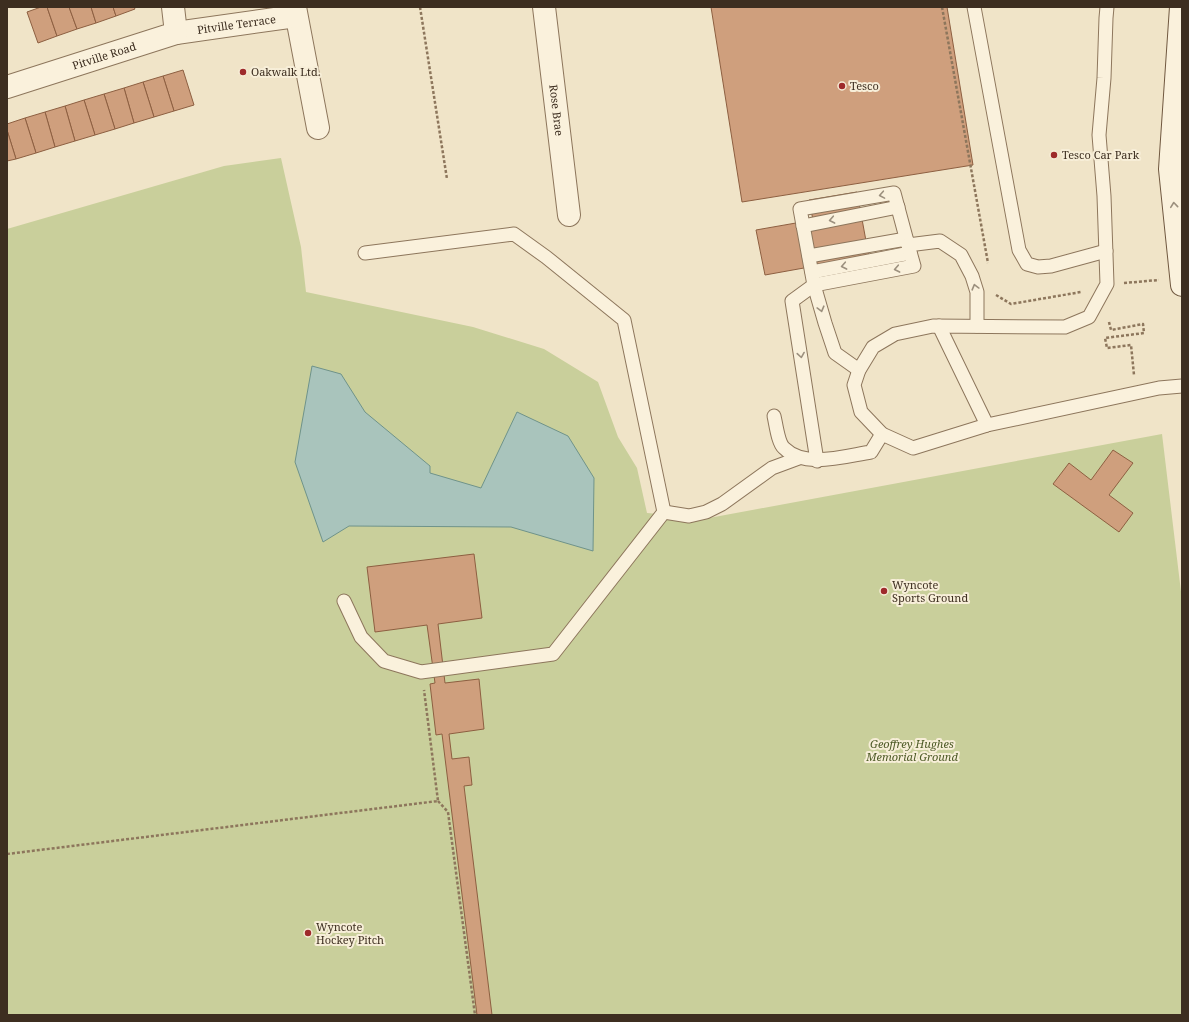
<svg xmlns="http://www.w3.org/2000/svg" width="1189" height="1022" viewBox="0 0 1189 1022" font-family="'Noto Serif',serif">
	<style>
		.green { fill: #c9cf9b }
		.water { fill: #a9c4bc; stroke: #6f938a }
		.building { fill: #cf9f7d; stroke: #8d5f41 }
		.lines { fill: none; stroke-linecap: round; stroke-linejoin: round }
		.service-casing { stroke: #8d765c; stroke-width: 15 }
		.minor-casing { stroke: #8d765c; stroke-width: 24 }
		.secondary-casing { stroke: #6f573f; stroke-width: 24 }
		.path { stroke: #8d765c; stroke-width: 2.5; stroke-dasharray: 3 2; stroke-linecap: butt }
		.service { stroke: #faf1dc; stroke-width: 13 }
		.minor { stroke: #faf1dc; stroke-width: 22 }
		.secondary { stroke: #faf1dc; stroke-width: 22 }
		.oneway { stroke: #9c907e }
		.poi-dot { fill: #9e2a2b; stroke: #f7eed8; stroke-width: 1.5 }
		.labels { text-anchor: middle; stroke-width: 4; stroke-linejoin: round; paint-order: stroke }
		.street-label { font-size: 11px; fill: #3d2e20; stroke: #f7eed8 }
		.poi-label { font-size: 11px; fill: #3d2e20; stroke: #f7eed8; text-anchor: start }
		.park-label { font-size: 11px; font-style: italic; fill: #4d5a26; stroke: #f7eed8 }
	</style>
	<rect width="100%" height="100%" fill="#f0e4c8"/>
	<polygon class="green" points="281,158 301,247 306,292 473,327 544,349 598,382 618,437 637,468 647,513 709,518 1162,434 1182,600 1182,1015 7,1015 7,229 224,166"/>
	<polygon class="water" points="312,366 341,374 365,412 430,466 430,473 481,488 517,412 568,436 594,478 593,551 511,527 349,526 323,542 295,462"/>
	<g class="building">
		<polygon points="41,7 47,7 57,36 38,43 27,12"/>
		<polygon points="47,7 69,7 77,29 57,36"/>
		<polygon points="69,7 91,7 96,23 77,29"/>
		<polygon points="91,7 113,7 116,16 96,23"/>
		<polygon points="113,7 134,7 135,9 116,16"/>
		<polygon points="711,7 947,7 973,165 742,202"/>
		<polygon points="183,70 194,105 174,111 163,76"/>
		<polygon points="163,76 174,111 154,117 143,82"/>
		<polygon points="143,82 154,117 134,123 124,88"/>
		<polygon points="124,88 134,123 115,129 104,94"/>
		<polygon points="104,94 115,129 95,135 84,100"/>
		<polygon points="84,100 95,135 75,141 65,106"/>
		<polygon points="65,106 75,141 55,147 45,112"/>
		<polygon points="45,112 55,147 36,153 25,118"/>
		<polygon points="25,118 36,153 16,159 7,130 7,124"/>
		<polygon points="7,130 16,159 7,161"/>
		<polygon points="857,192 873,279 817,287 815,266 765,275 756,230 813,220 809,200"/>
		<polygon points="1113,450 1133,463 1109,495 1133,513 1119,532 1053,484 1069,463 1091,480"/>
		<polygon points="474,554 482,618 438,624 445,683 479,679 484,729 449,734 452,759 469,757 472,785 464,786 492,1015 477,1015 442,734 436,735 430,684 435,683 427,625 375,632 367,567"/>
	</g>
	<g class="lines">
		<defs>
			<g id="service">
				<polyline points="974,7 1019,250 1027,264 1038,267 1051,266 1106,251"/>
				<polyline points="1107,7 1106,18 1104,78 1099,135 1104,196 1107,284 1089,317 1065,327 933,326 895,334 873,347 859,370 854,385 861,412 882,434 913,448 987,425 1159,388 1182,386"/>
				<polyline points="803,226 898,207"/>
				<polyline points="809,256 906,239"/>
				<polyline points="812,272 910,253"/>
				<polyline points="939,326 987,425"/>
				<polyline points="859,370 835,353 825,323 814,285 800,209 894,193 908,245 940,241 961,255 972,276 977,292 977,326"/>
				<path d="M774 416C776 424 778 443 784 448 805 469 845 456 871 452L882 434"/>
				<polyline points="817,461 792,301 814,285 914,266 908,245"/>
				<polyline points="664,512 689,516 706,512 722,504 772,468 799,458"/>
				<polyline points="344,601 361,637 384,661 421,672 553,654 664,512 624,320 546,257 514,234 365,253"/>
			</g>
			<g id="minor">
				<polyline points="295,7 318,128"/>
				<path id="s1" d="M544 7 569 215"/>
				<path id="s2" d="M176 33 296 16"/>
				<path id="s3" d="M7 87 176 33 173 7"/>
			</g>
			<polyline id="secondary" points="1181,7 1170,169 1182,285"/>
		</defs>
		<use href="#service" class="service-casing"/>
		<use href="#minor" class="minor-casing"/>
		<use href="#secondary" class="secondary-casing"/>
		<g class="path">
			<polyline points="420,7 447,179"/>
			<polyline points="942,7 988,263"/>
			<polyline points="1124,283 1159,280"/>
			<polyline points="996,295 1011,304 1081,292"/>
			<polyline points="1109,322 1111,330 1143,324 1144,333 1105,338 1107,348 1131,345 1134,375"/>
			<polyline points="438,801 448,812 475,1015"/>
			<polyline points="7,854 438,801 424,690"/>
		</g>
		<use href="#service" class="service"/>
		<use href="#minor" class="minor"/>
		<use href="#secondary" class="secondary"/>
	</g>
	<defs><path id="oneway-chevron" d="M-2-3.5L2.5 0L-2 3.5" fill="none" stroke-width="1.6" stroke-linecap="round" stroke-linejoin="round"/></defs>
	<g class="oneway">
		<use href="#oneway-chevron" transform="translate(882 195) rotate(170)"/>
		<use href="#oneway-chevron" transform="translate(1174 205) rotate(-96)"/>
		<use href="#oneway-chevron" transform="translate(832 220) rotate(169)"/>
		<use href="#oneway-chevron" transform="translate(844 266) rotate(169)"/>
		<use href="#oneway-chevron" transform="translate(897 269) rotate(169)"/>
		<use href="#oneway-chevron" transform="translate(975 287) rotate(-105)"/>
		<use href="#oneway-chevron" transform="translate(821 309) rotate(75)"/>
		<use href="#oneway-chevron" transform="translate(801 355) rotate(81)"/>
	</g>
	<g class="poi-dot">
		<circle cx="243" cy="72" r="4"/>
		<circle cx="842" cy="86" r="4"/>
		<circle cx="1054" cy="155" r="4"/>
		<circle cx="884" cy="591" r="4"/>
		<circle cx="308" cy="933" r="4"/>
	</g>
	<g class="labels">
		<g class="street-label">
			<text dy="4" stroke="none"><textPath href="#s2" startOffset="61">Pitville Terrace</textPath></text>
			<text dy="4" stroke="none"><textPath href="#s3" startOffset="102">Pitville Road</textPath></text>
			<text dy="4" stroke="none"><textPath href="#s1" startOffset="104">Rose Brae</textPath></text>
		</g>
		<g class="poi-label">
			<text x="251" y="76">Oakwalk Ltd.</text>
			<text x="850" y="90">Tesco</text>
			<text x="1062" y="159">Tesco Car Park</text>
			<text x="892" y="589">Wyncote<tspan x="892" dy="13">Sports Ground</tspan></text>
			<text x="316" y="931">Wyncote<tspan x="316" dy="13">Hockey Pitch</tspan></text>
		</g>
		<g class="park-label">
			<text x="912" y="748">Geoffrey Hughes<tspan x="912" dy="13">Memorial Ground</tspan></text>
		</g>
	</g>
	<rect width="1189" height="1022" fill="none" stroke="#3d2e20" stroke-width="16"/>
</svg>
